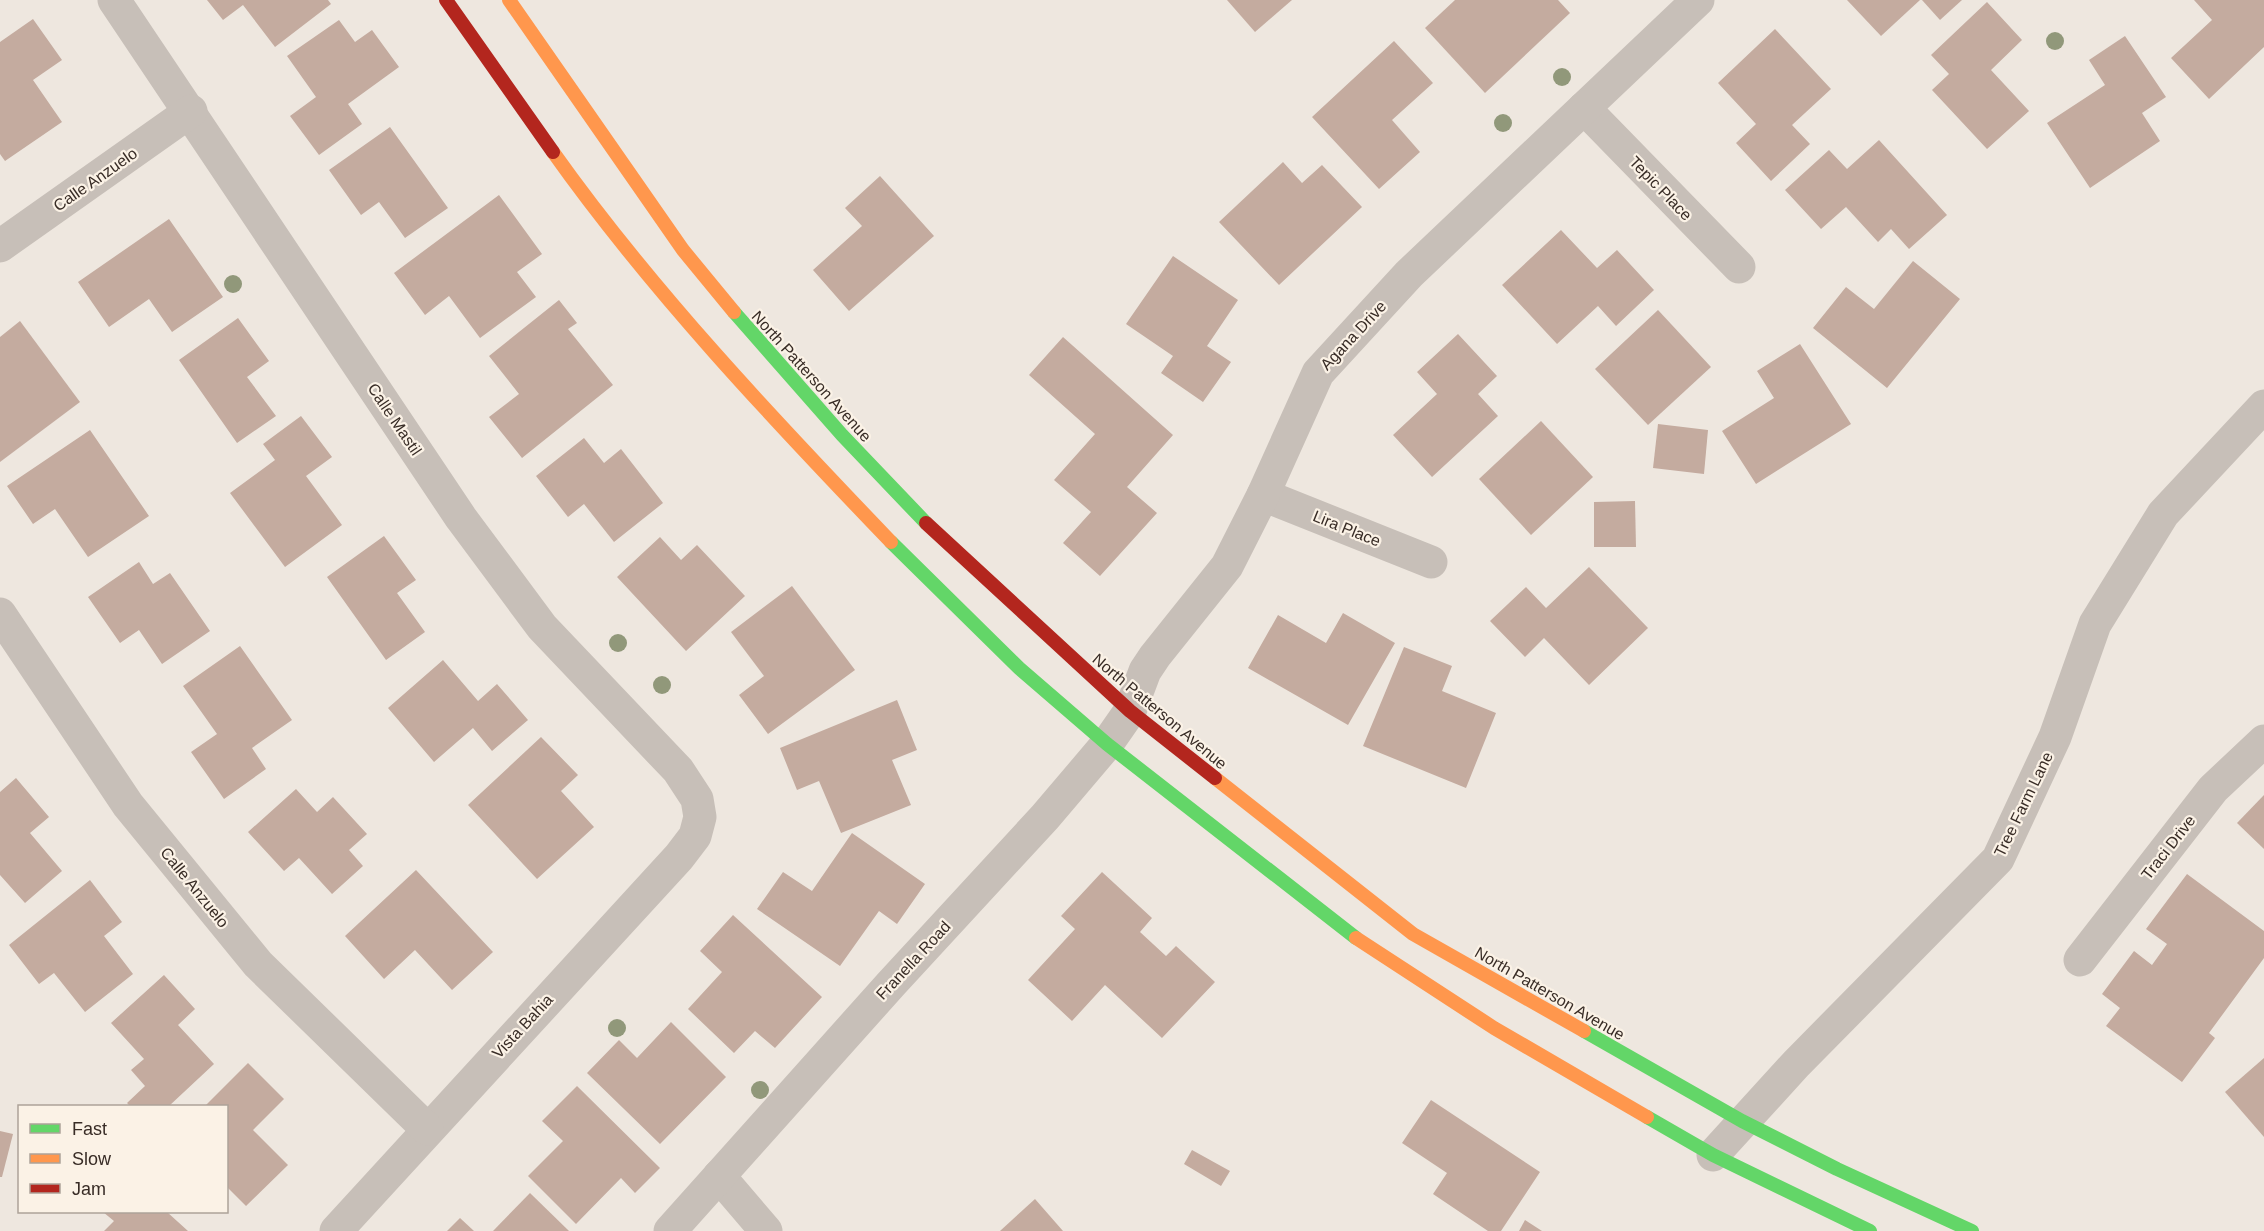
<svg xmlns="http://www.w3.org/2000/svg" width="2264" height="1231" viewBox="0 0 2264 1231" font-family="Arial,sans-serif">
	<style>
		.building { fill: #c4ab9f }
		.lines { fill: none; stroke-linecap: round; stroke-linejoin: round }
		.street { stroke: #c7bfb8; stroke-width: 33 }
		.fast { stroke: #63d668; stroke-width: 14 }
		.slow { stroke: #ff974d; stroke-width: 14 }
		.jam { stroke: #b3261e; stroke-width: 14 }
		.tree { fill: #91987a }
		.labels { text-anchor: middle; stroke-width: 4.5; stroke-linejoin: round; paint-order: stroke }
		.street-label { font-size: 16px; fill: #382c26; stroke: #fbf2e6 }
	</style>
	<rect width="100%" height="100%" fill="#eee7df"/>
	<g class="building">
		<polygon points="207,0 328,0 331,4 275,47 243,5 223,20"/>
		<polygon points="1227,0 1292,0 1255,32"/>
		<polygon points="1455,0 1558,0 1570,13 1485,93 1425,28"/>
		<polygon points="1847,0 1920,0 1881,36"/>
		<polygon points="1922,0 1962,0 1940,20"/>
		<polygon points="2194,0 2264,0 2264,47 2209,99 2171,58 2212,20"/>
		<polygon points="1987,2 2022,40 1991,70 2029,111 1987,149 1932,90 1949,74 1931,55"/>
		<polygon points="33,19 62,60 33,80 62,122 5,161 0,154 0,42"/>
		<polygon points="339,20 355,42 372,30 399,67 348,104 362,124 319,155 290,116 316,97 287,56"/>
		<polygon points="1775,29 1831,89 1792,125 1810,144 1771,181 1736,143 1756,124 1718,83"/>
		<polygon points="2125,36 2166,97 2142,113 2160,141 2090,188 2047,123 2105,85 2089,60"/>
		<polygon points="1394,41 1433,83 1392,120 1420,152 1379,189 1312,117"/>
		<polygon points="390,127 448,208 405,238 379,202 361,215 329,170"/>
		<polygon points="1879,140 1947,215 1909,249 1891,229 1878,242 1846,207 1821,229 1785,190 1829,150 1847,169"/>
		<polygon points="1283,162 1302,183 1322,165 1362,207 1279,285 1219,222"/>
		<polygon points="880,176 934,236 849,311 813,270 862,226 845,208"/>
		<polygon points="499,195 542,254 517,272 536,297 480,338 449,296 425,315 394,273"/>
		<polygon points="169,219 223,297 172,332 149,299 109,327 78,282"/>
		<polygon points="1561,230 1597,268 1617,250 1654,290 1616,326 1598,306 1557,344 1502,285"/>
		<polygon points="1173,256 1238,300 1207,346 1231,362 1203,402 1161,373 1173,356 1126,324"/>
		<polygon points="1913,261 1960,299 1887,388 1813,328 1846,287 1874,309"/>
		<polygon points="559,300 577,323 568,329 613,385 522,458 489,417 519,394 489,356"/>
		<polygon points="1658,310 1711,367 1648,425 1595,369"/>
		<polygon points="238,318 269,361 247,377 276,416 237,443 179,360"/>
		<polygon points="20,321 80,402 0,462 0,337"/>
		<polygon points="1458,334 1497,376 1478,394 1498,416 1432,477 1393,435 1437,394 1417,372"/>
		<polygon points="1063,337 1173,435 1127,487 1157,513 1100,576 1063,543 1091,512 1054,480 1095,434 1029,375"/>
		<polygon points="1800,344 1851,424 1756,484 1722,431 1774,398 1757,371"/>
		<polygon points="301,416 332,457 306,476 342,525 285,567 230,493 275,460 263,444"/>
		<polygon points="1541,421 1593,477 1531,535 1479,479"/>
		<polygon points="1658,424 1708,430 1704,474 1653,468"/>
		<polygon points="90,430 149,516 88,557 55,509 33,524 7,486"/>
		<polygon points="584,438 604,463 621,449 663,503 614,542 584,504 568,517 536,476"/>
		<polygon points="1635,501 1636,547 1594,547 1594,502"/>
		<polygon points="384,536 416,580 397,593 425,632 386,660 327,577"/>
		<polygon points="660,537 681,560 697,545 745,596 686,651 617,577"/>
		<polygon points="139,562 153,584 170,573 210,631 162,664 139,630 120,643 88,597"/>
		<polygon points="1589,567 1648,628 1589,685 1544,638 1525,657 1490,621 1526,587 1546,608"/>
		<polygon points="792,586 855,670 768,734 739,695 764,676 731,632"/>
		<polygon points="1343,613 1395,643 1348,725 1248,668 1278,615 1326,643"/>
		<polygon points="240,646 292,720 252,748 266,769 224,799 191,752 217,734 183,686"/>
		<polygon points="1404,647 1452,666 1442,691 1496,713 1466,788 1363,746"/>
		<polygon points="443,660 478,701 497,684 528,720 492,751 473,728 434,762 388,708"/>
		<polygon points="897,700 917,750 892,760 911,805 841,833 819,781 797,790 780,748"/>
		<polygon points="541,737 578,775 561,791 594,827 537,879 468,805"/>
		<polygon points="16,778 49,817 30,833 62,871 25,903 0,875 0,792"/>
		<polygon points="296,789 317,812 333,797 367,834 349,850 363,866 332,894 299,858 284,871 248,832"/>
		<polygon points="2264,795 2264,849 2237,823"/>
		<polygon points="852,833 925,884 897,924 879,911 840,966 757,909 783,872 812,891"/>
		<polygon points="416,870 493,952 452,990 415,950 384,979 345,936"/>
		<polygon points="1102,872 1152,918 1140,932 1166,956 1176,946 1215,982 1162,1038 1105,985 1072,1021 1028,980 1075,929 1061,916"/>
		<polygon points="2187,874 2264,931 2264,958 2209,1033 2215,1038 2182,1082 2106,1026 2120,1008 2102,994 2134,951 2152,965 2167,944 2146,929"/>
		<polygon points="90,880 122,922 104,936 133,974 85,1012 54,973 39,984 9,945"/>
		<polygon points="733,915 822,997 775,1048 755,1031 734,1053 688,1009 722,972 700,951"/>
		<polygon points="164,975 195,1009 178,1025 214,1064 169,1106 130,1106 127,1103 145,1086 131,1070 144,1059 111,1023"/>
		<polygon points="671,1022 726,1077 660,1144 587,1073 619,1040 637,1058"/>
		<polygon points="2264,1058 2264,1137 2225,1092"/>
		<polygon points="248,1063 284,1099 253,1130 288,1165 246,1206 226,1186 226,1106 205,1106"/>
		<polygon points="577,1086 660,1168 635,1193 621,1178 576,1224 528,1176 563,1141 542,1121"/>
		<polygon points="1431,1100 1540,1172 1501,1231 1488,1231 1433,1194 1447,1173 1402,1143"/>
		<polygon points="0,1131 13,1134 2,1177 0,1177"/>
		<polygon points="1192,1150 1230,1171 1221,1186 1184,1164"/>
		<polygon points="530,1193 569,1231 493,1231"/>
		<polygon points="1035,1199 1063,1231 1000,1231"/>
		<polygon points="103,1212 167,1212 188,1231 104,1231 114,1221"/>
		<polygon points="460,1218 474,1231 447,1231"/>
		<polygon points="1525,1220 1542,1231 1519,1231"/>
	</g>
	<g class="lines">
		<g class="street">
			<polyline points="114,0 461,518 542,627 678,770 697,799 700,817 695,836 679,857 336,1231"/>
			<polyline points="1584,108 1739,267"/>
			<polyline points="0,246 191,111"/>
			<polyline points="1263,495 1431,562"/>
			<polyline points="0,614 128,805 258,964 427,1129"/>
			<polyline points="2080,960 2213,789 2264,741"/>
			<polyline points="1713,1155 1796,1064 1998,859 2055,737 2095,624 2163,514 2264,406"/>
			<polyline points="719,1176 766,1231"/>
			<polyline points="670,1231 891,984 1045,817 1107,744 1130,711 1145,671 1155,656 1227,566 1263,495 1318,373 1409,274 1698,0"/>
		</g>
		<g class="fast">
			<polyline points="734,312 842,435 926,523"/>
			<polyline points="891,542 1019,668 1107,744 1356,938"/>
			<polyline points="1584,1031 1742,1121 1837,1169 1972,1231"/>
			<polyline points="1647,1117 1713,1155 1870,1231"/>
		</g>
		<g class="slow">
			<polyline points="509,0 683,250 734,312"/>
			<path d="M553 152C651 290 774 420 891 542"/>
			<polyline points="1215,778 1413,934 1584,1031"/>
			<polyline points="1356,938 1494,1028 1647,1117"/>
		</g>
		<g class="jam">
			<polyline points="446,0 553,152"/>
			<polyline points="926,523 1130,711 1215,778"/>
		</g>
	</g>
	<g class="tree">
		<circle cx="2055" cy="41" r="9"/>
		<circle cx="1562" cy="77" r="9"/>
		<circle cx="1503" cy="123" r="9"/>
		<circle cx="233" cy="284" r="9"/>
		<circle cx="618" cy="643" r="9"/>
		<circle cx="662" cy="685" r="9"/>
		<circle cx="617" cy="1028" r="9"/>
		<circle cx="760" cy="1090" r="9"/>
	</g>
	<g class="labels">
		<g class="street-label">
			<text transform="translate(95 179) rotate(-35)" y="6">Calle Anzuelo</text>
			<text transform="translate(1661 188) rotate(46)" y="6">Tepic Place</text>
			<text transform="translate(1353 335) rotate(-47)" y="6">Agana Drive</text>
			<text transform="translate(812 376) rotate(48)" y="6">North Patterson Avenue</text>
			<text transform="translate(395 419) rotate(56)" y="6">Calle Mastil</text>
			<text transform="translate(1347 528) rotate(22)" y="6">Lira Place</text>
			<text transform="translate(1160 711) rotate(40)" y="6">North Patterson Avenue</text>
			<text transform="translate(2023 804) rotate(-64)" y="6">Tree Farm Lane</text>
			<text transform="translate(2168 847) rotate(-52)" y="6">Traci Drive</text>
			<text transform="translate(195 887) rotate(51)" y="6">Calle Anzuelo</text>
			<text transform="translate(913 960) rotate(-47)" y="6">Franella Road</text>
			<text transform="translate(1550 993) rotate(30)" y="6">North Patterson Avenue</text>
			<text transform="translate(522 1026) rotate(-47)" y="6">Vista Bahia</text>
		</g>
	</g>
	<rect x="18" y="1105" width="210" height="108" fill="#fbf2e6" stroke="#ada399" stroke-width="1.5"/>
	<rect x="30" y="1124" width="30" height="9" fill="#63d668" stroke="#ada399" stroke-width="1.5"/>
	<text x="72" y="1135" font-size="18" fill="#382c26">Fast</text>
	<rect x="30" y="1154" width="30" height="9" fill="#ff974d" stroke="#ada399" stroke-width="1.5"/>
	<text x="72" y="1165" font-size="18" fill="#382c26">Slow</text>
	<rect x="30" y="1184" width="30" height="9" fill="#b3261e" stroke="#ada399" stroke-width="1.5"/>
	<text x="72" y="1195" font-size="18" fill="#382c26">Jam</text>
</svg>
